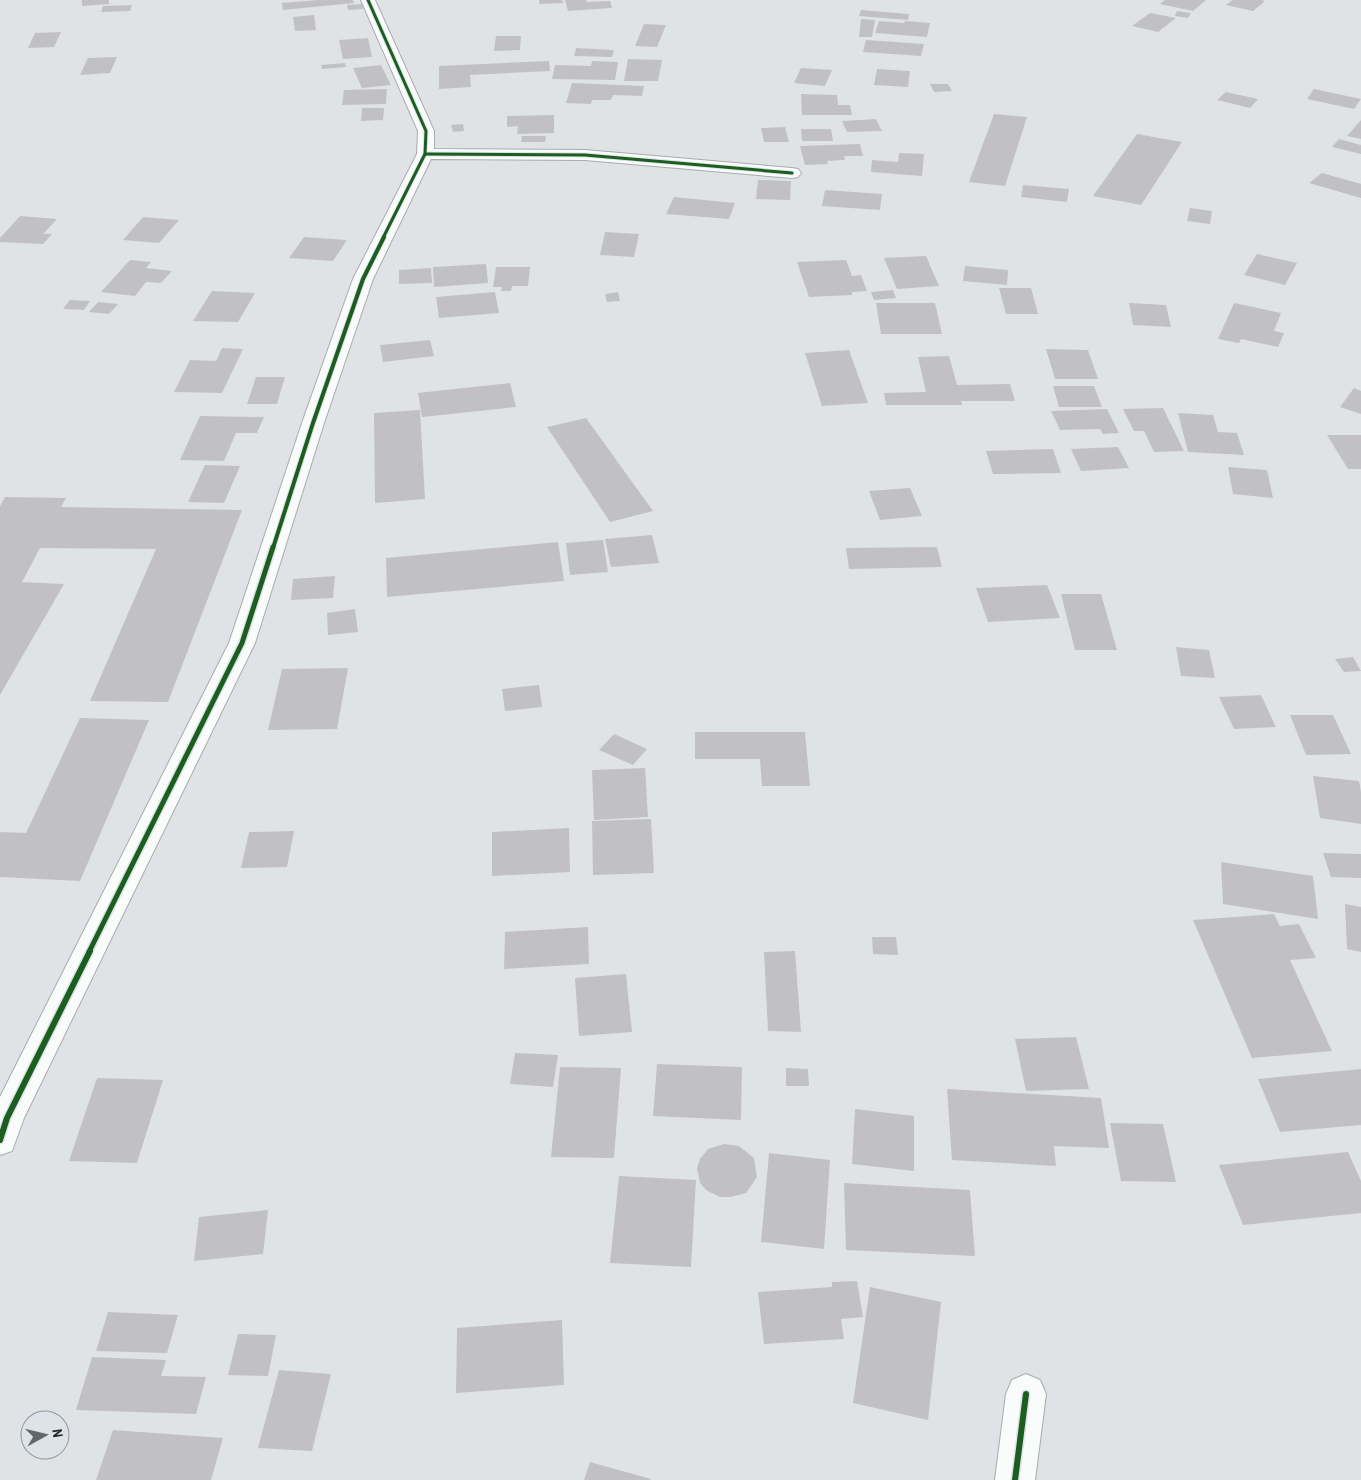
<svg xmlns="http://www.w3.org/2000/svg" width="1361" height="1480" viewBox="0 0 1361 1480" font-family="'Archivo Narrow',sans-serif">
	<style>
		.building { fill: #c1c1c3 }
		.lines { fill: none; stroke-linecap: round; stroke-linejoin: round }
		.street-casing { stroke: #a9abad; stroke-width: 2 }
		.street { fill: #fafbfb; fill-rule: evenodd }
		.cycleway-far3-casing { stroke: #dde3e8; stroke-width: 5 }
		.cycleway-far2-casing { stroke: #dde3e8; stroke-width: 6 }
		.cycleway-far1-casing { stroke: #dde3e8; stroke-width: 8 }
		.cycleway-casing { stroke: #dde3e8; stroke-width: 9 }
		.cycleway-far3 { stroke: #1b5e20; stroke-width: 3 }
		.cycleway-far2 { stroke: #1b5e20; stroke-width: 4 }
		.cycleway-far1 { stroke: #1b5e20; stroke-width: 5 }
		.cycleway { stroke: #1b5e20; stroke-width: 6 }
	</style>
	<rect width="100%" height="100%" fill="#e0e3e5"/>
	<g class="building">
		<polygon points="82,0 109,0 109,4 82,6"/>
		<polygon points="318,0 353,0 354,3 283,10 282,3"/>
		<polygon points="539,0 562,0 563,3 539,4"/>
		<polygon points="565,0 586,0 587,2 610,1 612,8 568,11"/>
		<polygon points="1165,0 1206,0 1193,11 1160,4"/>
		<polygon points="1233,0 1261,0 1265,1 1253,11 1226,5"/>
		<polygon points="362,4 363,9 348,10 347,5"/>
		<polygon points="132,5 130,11 101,12 103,6"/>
		<polygon points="861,10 909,14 908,20 859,16"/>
		<polygon points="1177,11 1191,13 1188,18 1175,16"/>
		<polygon points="1150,13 1176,18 1158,32 1132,26"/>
		<polygon points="314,15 316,30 295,31 293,17"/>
		<polygon points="861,19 875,20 872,37 859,37"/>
		<polygon points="879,21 904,23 905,21 930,23 927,37 875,33"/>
		<polygon points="644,24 666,25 657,47 635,46"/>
		<polygon points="61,32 54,47 28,48 35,33"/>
		<polygon points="496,36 521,36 520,50 494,51"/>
		<polygon points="368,38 372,57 343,59 339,40"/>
		<polygon points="866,40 924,44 921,56 863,52"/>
		<polygon points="576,48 614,50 612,57 574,56"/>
		<polygon points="117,57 110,73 80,75 88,58"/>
		<polygon points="628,59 662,60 658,81 624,81"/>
		<polygon points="549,61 550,71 470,75 471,87 439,89 439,66"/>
		<polygon points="592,61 618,62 615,80 552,79 555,65 591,66"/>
		<polygon points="345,63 346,67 322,69 321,65"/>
		<polygon points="381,65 391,85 362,88 353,68"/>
		<polygon points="801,68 832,70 825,86 794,83"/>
		<polygon points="877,69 910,71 908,87 874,85"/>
		<polygon points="572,83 644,86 642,96 613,95 611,100 592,100 591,104 566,103"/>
		<polygon points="930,84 948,84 952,91 934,92"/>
		<polygon points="387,89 386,104 342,105 344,90"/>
		<polygon points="1314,89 1361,99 1354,109 1307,99"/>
		<polygon points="1226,92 1258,99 1250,108 1217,100"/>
		<polygon points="801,94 837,95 838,105 850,105 852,115 802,115"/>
		<polygon points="362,108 384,108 383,120 361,121"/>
		<polygon points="994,114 1027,117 1005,186 969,182"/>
		<polygon points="554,115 554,133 517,134 518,126 507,127 507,116"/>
		<polygon points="876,119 882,131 847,132 842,121"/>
		<polygon points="1361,120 1361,139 1347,136"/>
		<polygon points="463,124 464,131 453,132 451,125"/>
		<polygon points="785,127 789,142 764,142 761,128"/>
		<polygon points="801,129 831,129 833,141 802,141"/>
		<polygon points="1137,134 1182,142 1141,205 1093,196"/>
		<polygon points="522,136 546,136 545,142 521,142"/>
		<polygon points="1339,139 1361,145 1361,154 1332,147"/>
		<polygon points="860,144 863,156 844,156 845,160 827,161 828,164 805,165 800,146"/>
		<polygon points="899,153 924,154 922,176 871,172 872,160 898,162"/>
		<polygon points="1322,173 1361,184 1361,198 1309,183"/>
		<polygon points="758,180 791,181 790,200 756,199"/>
		<polygon points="1023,185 1069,189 1067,202 1021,197"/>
		<polygon points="825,190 882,194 880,210 822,206"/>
		<polygon points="674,197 735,203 729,219 666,214"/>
		<polygon points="1190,208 1212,211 1210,224 1187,221"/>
		<polygon points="20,216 57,219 43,234 52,234 43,244 0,242 0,238"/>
		<polygon points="143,217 179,220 159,243 123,240"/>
		<polygon points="605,232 639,234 634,257 600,255"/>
		<polygon points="304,237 347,240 333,261 289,258"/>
		<polygon points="1257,254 1297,263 1285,285 1244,275"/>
		<polygon points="926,256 939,286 897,289 884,258"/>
		<polygon points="130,260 151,262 146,268 172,271 161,283 146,282 135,296 101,292"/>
		<polygon points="846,260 852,276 861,275 867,291 852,292 852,295 809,297 797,262"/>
		<polygon points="486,264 488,283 434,287 433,267"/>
		<polygon points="965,266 1008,270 1007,285 963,281"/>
		<polygon points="496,267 530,267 528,286 512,286 511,291 501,291 502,287 493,287"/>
		<polygon points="431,268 432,283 399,284 399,270"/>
		<polygon points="999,288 1031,288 1038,314 1006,314"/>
		<polygon points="893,290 896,298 874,300 871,292"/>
		<polygon points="212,291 255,293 238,322 193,321"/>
		<polygon points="495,292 499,313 439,318 436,297"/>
		<polygon points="618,292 620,301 607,302 605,294"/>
		<polygon points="70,300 90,301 84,310 63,309"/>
		<polygon points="98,302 118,304 109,314 89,312"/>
		<polygon points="876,303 935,303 942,334 881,334"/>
		<polygon points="1129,303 1166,305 1171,327 1133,325"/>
		<polygon points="1234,303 1281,313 1274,331 1284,333 1278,347 1241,339 1239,343 1218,339"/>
		<polygon points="430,340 434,356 383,362 380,345"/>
		<polygon points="222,348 243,349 222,393 174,392 190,360 216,361"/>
		<polygon points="1046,349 1088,350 1098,379 1055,379"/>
		<polygon points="849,350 868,403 822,406 805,353"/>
		<polygon points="949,356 957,385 1010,384 1015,401 961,401 962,405 886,405 884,393 926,392 918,357"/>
		<polygon points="256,377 285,377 277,404 247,404"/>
		<polygon points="510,383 516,407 422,417 418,393"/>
		<polygon points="1053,386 1094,386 1102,407 1059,407"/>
		<polygon points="1354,388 1361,391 1361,414 1340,407"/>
		<polygon points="1163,408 1184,451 1154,452 1144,431 1134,431 1123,409"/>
		<polygon points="1107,409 1119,433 1103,434 1100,429 1060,430 1051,411"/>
		<polygon points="420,410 425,499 375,503 374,413"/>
		<polygon points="1178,413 1213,415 1218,432 1237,433 1244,455 1188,452"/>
		<polygon points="200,416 264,417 257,433 236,433 224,461 180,460"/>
		<polygon points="586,418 653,511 610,522 547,427"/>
		<polygon points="1327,435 1361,435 1361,469 1348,469"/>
		<polygon points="1118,447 1129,468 1081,471 1071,449"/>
		<polygon points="1053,449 1061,473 993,474 986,451"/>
		<polygon points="205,465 240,466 224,503 188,502"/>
		<polygon points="1228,467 1267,470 1273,498 1233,494"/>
		<polygon points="910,488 922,516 880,520 869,491"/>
		<polygon points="5,497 66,498 61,507 242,510 168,702 90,701 156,549 40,548 22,582 64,584 0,695 0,506"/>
		<polygon points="652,535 659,563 611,567 605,539"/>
		<polygon points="603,540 608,572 570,575 566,543"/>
		<polygon points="558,542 564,581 387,597 386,558"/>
		<polygon points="937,547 942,567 849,569 846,548"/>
		<polygon points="335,576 333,598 291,600 293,579"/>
		<polygon points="1047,585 1060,618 988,622 976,588"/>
		<polygon points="1061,594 1101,594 1117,650 1075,650"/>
		<polygon points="355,609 358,632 328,635 327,613"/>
		<polygon points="1176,647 1209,650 1215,678 1181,676"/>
		<polygon points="1353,657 1361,671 1344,672 1335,659"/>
		<polygon points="348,668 337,729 268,730 282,669"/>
		<polygon points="539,685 542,707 505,711 502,689"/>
		<polygon points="1261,695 1276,727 1234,729 1219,697"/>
		<polygon points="1290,715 1333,715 1351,754 1306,755"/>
		<polygon points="80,718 149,720 80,881 0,877 0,832 26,833"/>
		<polygon points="695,732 805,732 810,786 762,786 760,759 695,759"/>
		<polygon points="614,734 647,749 633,765 599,750"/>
		<polygon points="645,768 648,817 594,820 592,770"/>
		<polygon points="1313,776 1359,781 1361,792 1361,824 1320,818"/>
		<polygon points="651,819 654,873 593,875 592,821"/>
		<polygon points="569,828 570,872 492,876 492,832"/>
		<polygon points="294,831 287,867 241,868 249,832"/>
		<polygon points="1323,853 1361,854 1361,878 1331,877"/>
		<polygon points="1221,862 1313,876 1318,919 1223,904"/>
		<polygon points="1345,904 1361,907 1361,952 1347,949"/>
		<polygon points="1274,914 1280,926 1299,924 1316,958 1290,960 1332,1051 1252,1058 1193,920"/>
		<polygon points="588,927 589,964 504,969 505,932"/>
		<polygon points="872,937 896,937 898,955 873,954"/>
		<polygon points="795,951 801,1032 768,1031 764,952"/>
		<polygon points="626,974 632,1032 579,1036 575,978"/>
		<polygon points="1076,1037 1089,1089 1026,1091 1015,1039"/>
		<polygon points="515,1053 558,1055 553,1087 510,1084"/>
		<polygon points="657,1064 742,1067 741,1120 653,1116"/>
		<polygon points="560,1067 621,1068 614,1158 551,1157"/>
		<polygon points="786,1068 808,1069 809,1086 786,1086"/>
		<polygon points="1361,1069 1361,1125 1280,1132 1258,1079"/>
		<polygon points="97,1078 163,1080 137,1163 69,1161"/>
		<polygon points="947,1089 1101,1098 1109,1148 1054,1146 1056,1166 952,1160"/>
		<polygon points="855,1109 914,1116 914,1171 852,1164"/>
		<polygon points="1110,1123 1163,1124 1176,1182 1121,1181"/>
		<polygon points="724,1144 739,1146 754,1158 757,1177 746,1193 731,1197 720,1197 706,1190 700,1183 697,1168 700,1159 708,1149"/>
		<polygon points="1348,1152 1361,1181 1361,1213 1243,1225 1219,1165"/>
		<polygon points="769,1153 830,1160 824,1249 761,1242"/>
		<polygon points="619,1176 696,1180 691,1267 610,1263"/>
		<polygon points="844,1183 970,1190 975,1256 846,1250"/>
		<polygon points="268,1210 263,1254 194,1261 199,1217"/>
		<polygon points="857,1281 863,1317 841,1319 844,1339 764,1344 758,1292 832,1287 832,1282"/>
		<polygon points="870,1287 941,1302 928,1420 853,1403"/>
		<polygon points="108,1312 178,1315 167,1353 96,1351"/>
		<polygon points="562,1320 564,1385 456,1393 457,1328"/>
		<polygon points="238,1334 276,1335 268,1376 228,1375"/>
		<polygon points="92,1357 166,1360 161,1376 206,1377 196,1414 76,1410"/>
		<polygon points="279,1370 331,1374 312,1451 258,1448"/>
		<polygon points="113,1430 223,1438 211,1480 96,1480"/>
		<polygon points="590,1462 651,1479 650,1480 584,1480"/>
	</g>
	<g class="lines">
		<defs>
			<g id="street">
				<polygon points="361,0 375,0 434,131 434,149 585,150 792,168 798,169 801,173 798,177 792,178 585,160 431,159 373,279 324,423 255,643 24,1118 12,1151 0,1155 0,1097 229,643 302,423 353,279 417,154 418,131"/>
				<polygon points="1026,1374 1040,1380 1046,1394 1035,1480 995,1480 1006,1394 1012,1380"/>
			</g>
		</defs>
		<use href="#street" class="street-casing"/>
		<use href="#street" class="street"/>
		<defs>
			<g id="cycleway-far3">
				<polyline points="368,0 426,131 425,154 383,238"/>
				<polyline points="425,154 585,155 792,173"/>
			</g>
			<polyline id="cycleway-far2" points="273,548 313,423 363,279 384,237"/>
			<polyline id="cycleway-far1" points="89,952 242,643 273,547"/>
			<g id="cycleway">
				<polyline points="0,1140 7,1118 90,951"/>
				<polyline points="1015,1480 1026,1394"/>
			</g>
		</defs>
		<use href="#cycleway-far3" class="cycleway-far3-casing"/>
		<use href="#cycleway-far2" class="cycleway-far2-casing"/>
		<use href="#cycleway-far1" class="cycleway-far1-casing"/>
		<use href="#cycleway" class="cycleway-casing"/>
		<use href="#cycleway-far3" class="cycleway-far3"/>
		<use href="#cycleway-far2" class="cycleway-far2"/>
		<use href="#cycleway-far1" class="cycleway-far1"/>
		<use href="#cycleway" class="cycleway"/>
	</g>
	<g transform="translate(45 1435) rotate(82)"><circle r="24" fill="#dde3e8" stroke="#92979a"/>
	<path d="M0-4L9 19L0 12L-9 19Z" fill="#646769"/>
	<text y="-8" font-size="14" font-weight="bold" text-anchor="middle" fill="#222426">N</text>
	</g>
</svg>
